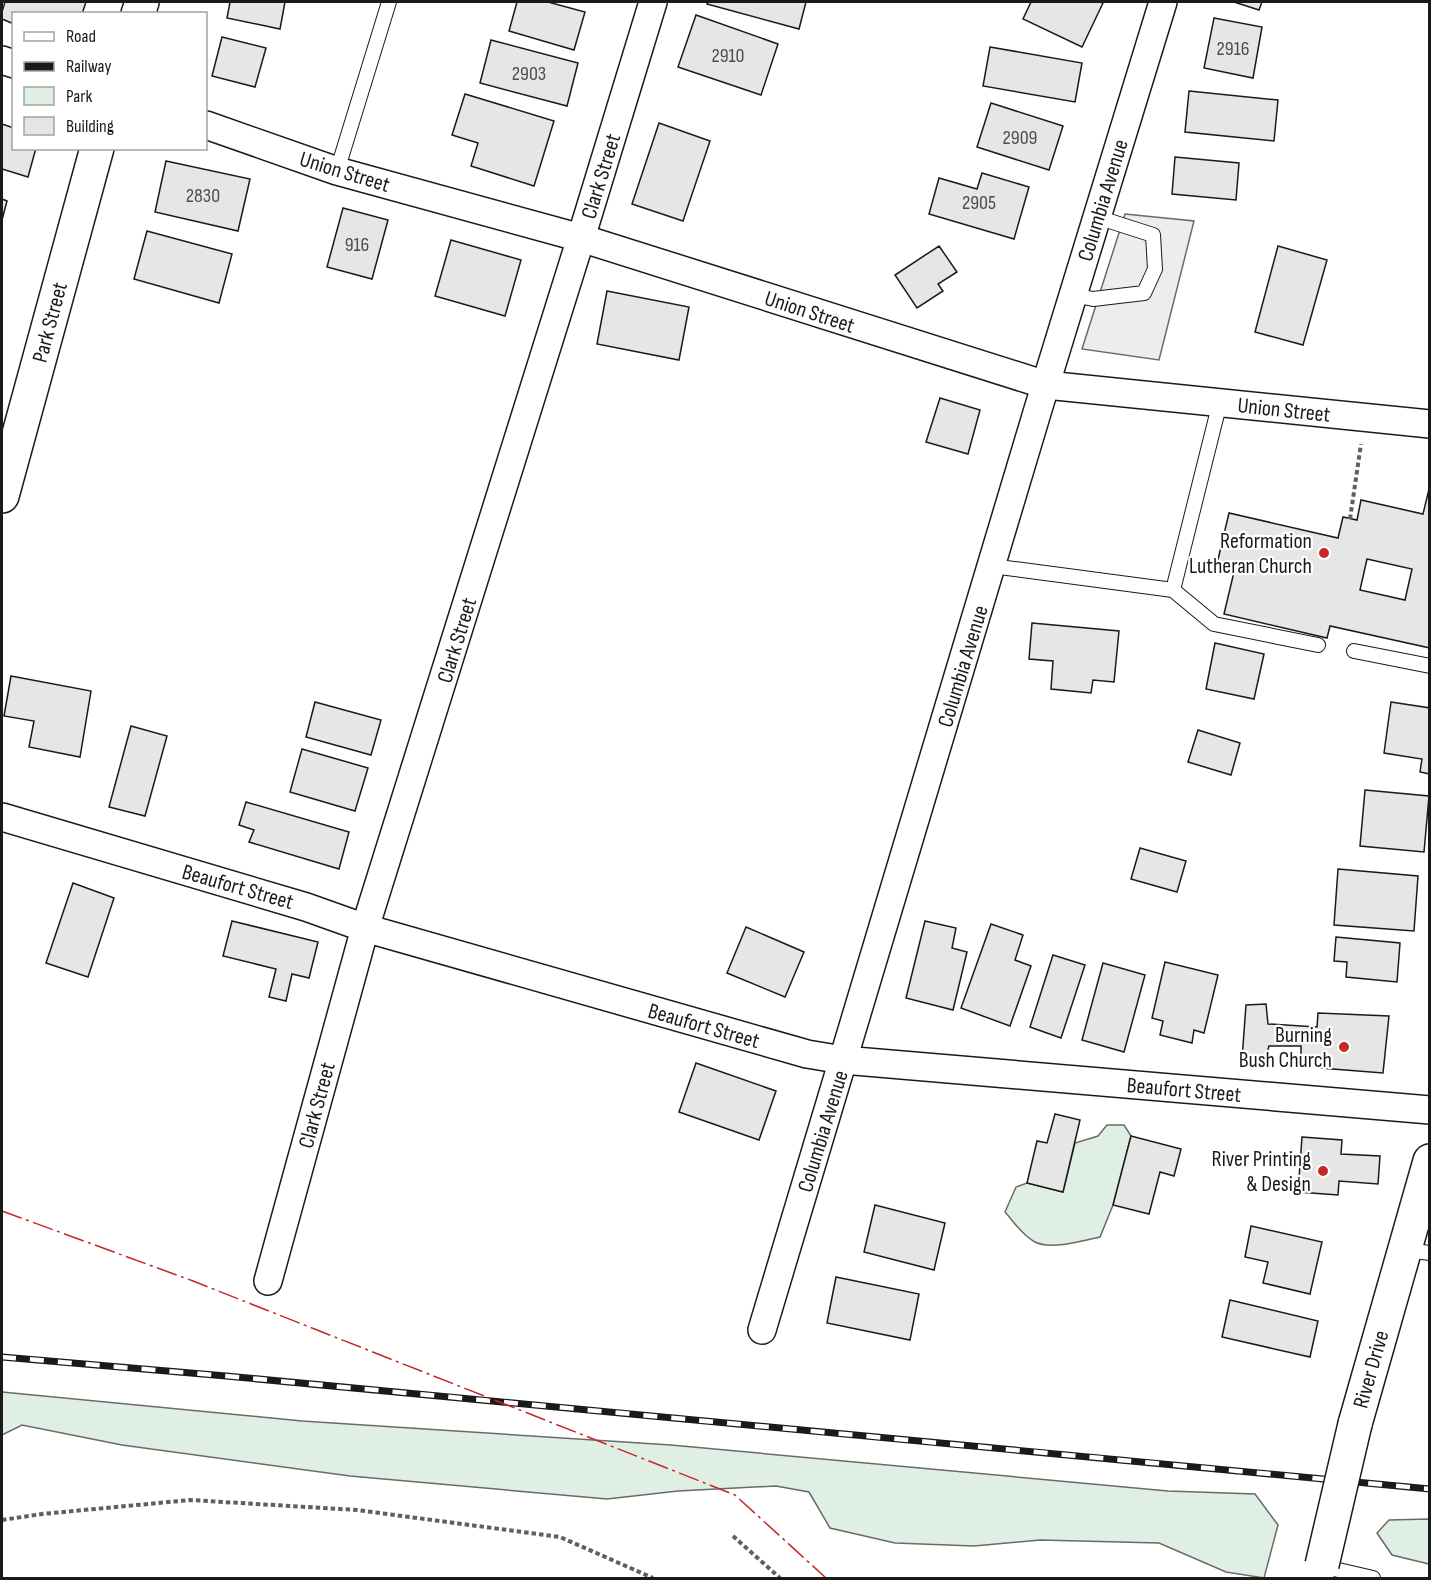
<svg xmlns="http://www.w3.org/2000/svg" width="1431" height="1580" viewBox="0 0 1431 1580" font-family="'Sofia Sans Condensed',sans-serif">
	<style>
		.green { fill: #e0efe3; stroke: #6a6a6a; stroke-width: 1.5 }
		.parking { fill: #ededed; stroke: #6a6a6a; stroke-width: 1.5 }
		.building { fill: #e6e6e6; stroke: #1a1a1a; stroke-width: 1.5; fill-rule: evenodd }
		.lines { fill: none; stroke-linecap: round; stroke-linejoin: round }
		.service-casing { stroke: #1a1a1a; stroke-width: 16 }
		.minor-casing { stroke: #1a1a1a; stroke-width: 30 }
		.tertiary-casing { stroke: #1a1a1a; stroke-width: 36 }
		.primary-casing { stroke: #1a1a1a; stroke-width: 36 }
		.path { stroke: #5f5f5f; stroke-width: 4; stroke-dasharray: 4.5 3; stroke-linecap: butt }
		.service { stroke: #fff; stroke-width: 14 }
		.minor { stroke: #fff; stroke-width: 27 }
		.tertiary { stroke: #fff; stroke-width: 33 }
		.primary { stroke: #fff; stroke-width: 33 }
		.rail-casing { stroke: #1a1a1a; stroke-width: 7 }
		.rail { stroke: #fff; stroke-width: 4.5; stroke-dasharray: 14; stroke-linecap: butt }
		.primary-bridge-casing { stroke: #1a1a1a; stroke-width: 36; stroke-linecap: butt }
		.primary-bridge { stroke: #fff; stroke-width: 33 }
		.power { stroke: #c62828; stroke-width: 1.5; stroke-dasharray: 21 4.5 3 4.5; stroke-linecap: butt }
		.poi-dot { fill: #c62828; stroke: #fff; stroke-width: 2 }
		.labels { text-anchor: middle; stroke-width: 4.5; stroke-linejoin: round; paint-order: stroke }
		.number-label { font-size: 20px; fill: #4d4d4d }
		.street-label { font-size: 22px; fill: #1a1a1a; stroke: #fff }
		.poi-label { font-size: 22px; fill: #1a1a1a; stroke: #fff; text-anchor: end }
	</style>
	<rect width="100%" height="100%" fill="#fff"/>
	<g class="green">
		<path d="M1107 1125H1124L1131 1136 1113 1205 1100 1237C1083 1241 1050 1250 1035 1242 1022 1235 1014 1222 1005 1212L1016 1187 1027 1183 1063 1192 1075 1143 1098 1136Z"/>
		<polygon points="2,1392 302,1421 671,1445 1168,1491 1255,1494 1278,1525 1264,1578 1226,1572 1159,1543 1040,1540 974,1546 895,1543 830,1528 809,1492 776,1486 678,1491 607,1499 350,1476 122,1445 22,1425 2,1435"/>
		<polygon points="1429,1519 1429,1564 1392,1555 1377,1533 1389,1520"/>
	</g>
	<polygon class="parking" points="1125,214 1194,221 1159,360 1082,349"/>
	<g class="building">
		<polygon points="5,2 86,2 82,14 14,14 14,24 2,19 2,12"/>
		<polygon points="230,2 285,2 280,29 227,18"/>
		<polygon points="517,2 548,2 585,12 574,50 509,31"/>
		<polygon points="708,2 806,2 799,29 707,4"/>
		<polygon points="1031,2 1100,2 1103,3 1082,47 1023,19"/>
		<polygon points="1234,2 1262,2 1259,10"/>
		<polygon points="696,15 778,44 761,95 678,67"/>
		<polygon points="1214,18 1262,27 1253,78 1204,68"/>
		<polygon points="222,37 266,48 255,87 212,76"/>
		<polygon points="491,40 578,63 567,106 480,83"/>
		<polygon points="990,47 1082,63 1075,102 983,86"/>
		<polygon points="1189,91 1278,100 1274,141 1185,132"/>
		<polygon points="465,94 554,121 534,186 471,166 478,143 452,135"/>
		<polygon points="991,103 1063,126 1049,170 977,147"/>
		<polygon points="659,123 710,141 683,221 632,204"/>
		<polygon points="2,124 14,128 14,148 36,148 28,177 2,169"/>
		<polygon points="1175,157 1239,163 1236,200 1172,194"/>
		<polygon points="166,161 250,179 238,231 155,212"/>
		<polygon points="982,173 1029,187 1014,239 929,214 939,178 977,189"/>
		<polygon points="2,199 7,201 2,220"/>
		<polygon points="343,208 388,220 372,279 327,267"/>
		<polygon points="147,231 232,254 219,303 134,279"/>
		<polygon points="451,240 521,260 505,316 435,296"/>
		<polygon points="939,246 957,272 938,284 943,291 917,308 895,275"/>
		<polygon points="1278,246 1327,260 1303,345 1255,332"/>
		<polygon points="607,291 689,307 679,360 597,344"/>
		<polygon points="940,398 980,410 968,454 926,442"/>
		<path d="M1430 485V648L1330 626 1327 638 1224 614 1234 572 1216 568 1229 513 1338 538 1343 517 1357 520 1361 500 1423 514ZM1367 559 1412 569 1405 600 1360 590Z"/>
		<polygon points="1032,623 1119,631 1114,682 1093,680 1091,693 1051,689 1053,661 1029,659"/>
		<polygon points="1215,643 1264,654 1254,699 1206,689"/>
		<polygon points="11,676 91,691 80,757 29,747 34,721 4,716"/>
		<polygon points="315,702 381,720 371,755 306,737"/>
		<polygon points="1391,702 1430,708 1430,774 1420,772 1422,759 1384,753"/>
		<polygon points="131,726 167,736 145,816 109,807"/>
		<polygon points="1198,730 1240,743 1231,775 1188,762"/>
		<polygon points="302,749 368,768 355,811 290,792"/>
		<polygon points="1365,790 1429,796 1424,852 1360,846"/>
		<polygon points="246,802 349,832 339,869 249,842 254,830 239,825"/>
		<polygon points="1140,848 1186,861 1177,892 1131,879"/>
		<polygon points="1338,869 1418,876 1414,931 1334,925"/>
		<polygon points="73,883 114,898 88,977 46,963"/>
		<polygon points="232,921 318,942 309,978 292,974 286,1001 269,997 276,969 223,956"/>
		<polygon points="925,921 956,928 952,948 967,952 953,1010 906,998"/>
		<polygon points="991,924 1023,935 1015,960 1031,966 1010,1026 961,1008"/>
		<polygon points="746,927 804,952 785,997 727,973"/>
		<polygon points="1336,937 1400,943 1397,982 1346,977 1347,962 1334,961"/>
		<polygon points="1053,955 1085,965 1061,1038 1030,1027"/>
		<polygon points="1165,962 1218,975 1204,1033 1194,1030 1192,1043 1160,1035 1163,1021 1152,1018"/>
		<polygon points="1103,963 1145,975 1124,1052 1082,1040"/>
		<polygon points="1266,1004 1268,1024 1317,1027 1318,1013 1389,1016 1383,1073 1320,1068 1320,1058 1301,1059 1301,1046 1269,1046 1265,1061 1242,1059 1246,1005"/>
		<polygon points="696,1063 776,1091 759,1140 679,1112"/>
		<polygon points="1055,1114 1080,1120 1063,1192 1027,1183 1037,1141 1047,1143"/>
		<polygon points="1131,1136 1181,1149 1174,1176 1160,1172 1149,1214 1113,1205"/>
		<polygon points="1302,1137 1342,1140 1341,1154 1380,1156 1378,1184 1339,1181 1338,1195 1298,1192"/>
		<polygon points="875,1205 945,1223 934,1270 864,1252"/>
		<polygon points="1251,1226 1322,1242 1310,1294 1263,1283 1268,1262 1245,1257"/>
		<polygon points="836,1277 919,1294 910,1340 827,1323"/>
		<polygon points="1230,1300 1318,1321 1310,1357 1222,1337"/>
	</g>
	<g class="lines">
		<defs>
			<g id="service">
				<polyline points="337,171 389,2"/>
				<polyline points="1073,295 1093,299 1144,293 1155,269 1153,235 1097,217"/>
				<polyline points="992,566 1173,590 1220,402"/>
				<polyline points="1173,590 1214,624 1318,645"/>
				<polyline points="1354,651 1430,666"/>
				<polyline points="1405,1250 1430,1253"/>
				<polyline points="1321,1566 1373,1578"/>
			</g>
			<g id="minor">
				<polyline points="2,60 14,64"/>
				<polyline points="206,125 337,171 581,238 1046,385 1430,424"/>
				<polyline points="2,817 306,907 365,928 807,1054 843,1060 1430,1110"/>
				<polyline points="268,1281 365,928 581,238 653,2"/>
				<polyline points="762,1330 1039,406 1163,2"/>
			</g>
			<g id="tertiary">
				<polyline points="138,14 142,2"/>
				<polyline points="2,496 97,148"/>
			</g>
			<polyline id="primary" points="1355,1424 1430,1161"/>
		</defs>
		<use href="#service" class="service-casing"/>
		<use href="#minor" class="minor-casing"/>
		<use href="#tertiary" class="tertiary-casing"/>
		<use href="#primary" class="primary-casing"/>
		<g class="path">
			<polyline points="1350,519 1361,444"/>
			<polyline points="2,1520 42,1514 190,1500 357,1510 560,1537 653,1578"/>
			<polyline points="733,1536 780,1578"/>
		</g>
		<use href="#service" class="service"/>
		<use href="#minor" class="minor"/>
		<use href="#tertiary" class="tertiary"/>
		<use href="#primary" class="primary"/>
		<defs>
			<polyline id="rail" points="2,1357 226,1376 1430,1489"/>
		</defs>
		<use href="#rail" class="rail-casing"/>
		<use href="#rail" class="rail"/>
		<defs>
			<polyline id="primary-bridge" points="1322,1565 1355,1424"/>
		</defs>
		<use href="#primary-bridge" class="primary-bridge-casing"/>
		<use href="#primary-bridge" class="primary-bridge"/>
		<polyline class="power" points="2,1211 193,1281 735,1495 826,1578"/>
	</g>
	<g class="poi-dot">
		<circle cx="1324" cy="553" r="6"/>
		<circle cx="1344" cy="1047" r="6"/>
		<circle cx="1323" cy="1171" r="6"/>
	</g>
	<g class="labels">
		<g class="number-label">
			<text x="1233" y="55">2916</text>
			<text x="728" y="62">2910</text>
			<text x="529" y="80">2903</text>
			<text x="1020" y="144">2909</text>
			<text x="203" y="202">2830</text>
			<text x="979" y="209">2905</text>
			<text x="357" y="251">916</text>
		</g>
		<g class="street-label">
			<text transform="translate(345 171) rotate(17)" y="8">Union Street</text>
			<text transform="translate(600 176) rotate(-73)" y="8">Clark Street</text>
			<text transform="translate(1102 200) rotate(-73)" y="8">Columbia Avenue</text>
			<text transform="translate(810 311) rotate(18)" y="8">Union Street</text>
			<text transform="translate(49 322) rotate(-75)" y="8">Park Street</text>
			<text transform="translate(1284 409) rotate(6)" y="8">Union Street</text>
			<text transform="translate(456 640) rotate(-73)" y="8">Clark Street</text>
			<text transform="translate(962 666) rotate(-73)" y="8">Columbia Avenue</text>
			<text transform="translate(238 886) rotate(16)" y="8">Beaufort Street</text>
			<text transform="translate(704 1025) rotate(16)" y="8">Beaufort Street</text>
			<text transform="translate(1184 1089) rotate(5)" y="8">Beaufort Street</text>
			<text transform="translate(316 1105) rotate(-75)" y="8">Clark Street</text>
			<text transform="translate(822 1131) rotate(-73)" y="8">Columbia Avenue</text>
			<text transform="translate(1370 1369) rotate(-74)" y="8">River Drive</text>
		</g>
		<g class="poi-label">
			<text x="1312" y="548">Reformation<tspan x="1312" dy="25">Lutheran Church</tspan></text>
			<text x="1332" y="1042">Burning<tspan x="1332" dy="25">Bush Church</tspan></text>
			<text x="1311" y="1166">River Printing<tspan x="1311" dy="25">&amp; Design</tspan></text>
		</g>
	</g>
	<rect width="1431" height="1580" fill="none" stroke="#1a1a1a" stroke-width="6"/>
	<rect x="12" y="12" width="195" height="138" fill="#ffffff" stroke="#a3a3a3" stroke-width="1.5"/>
	<rect x="24" y="32" width="30" height="9" fill="#ffffff" stroke="#a3a3a3" stroke-width="1.5"/>
	<text x="66" y="42" font-size="18" fill="#1a1a1a">Road</text>
	<rect x="24" y="62" width="30" height="9" fill="#1a1a1a" stroke="#a3a3a3" stroke-width="1.5"/>
	<text x="66" y="72" font-size="18" fill="#1a1a1a">Railway</text>
	<rect x="24" y="87" width="30" height="18" fill="#e0efe3" stroke="#a3a3a3" stroke-width="1.5"/>
	<text x="66" y="102" font-size="18" fill="#1a1a1a">Park</text>
	<rect x="24" y="117" width="30" height="18" fill="#e6e6e6" stroke="#a3a3a3" stroke-width="1.5"/>
	<text x="66" y="132" font-size="18" fill="#1a1a1a">Building</text>
</svg>
